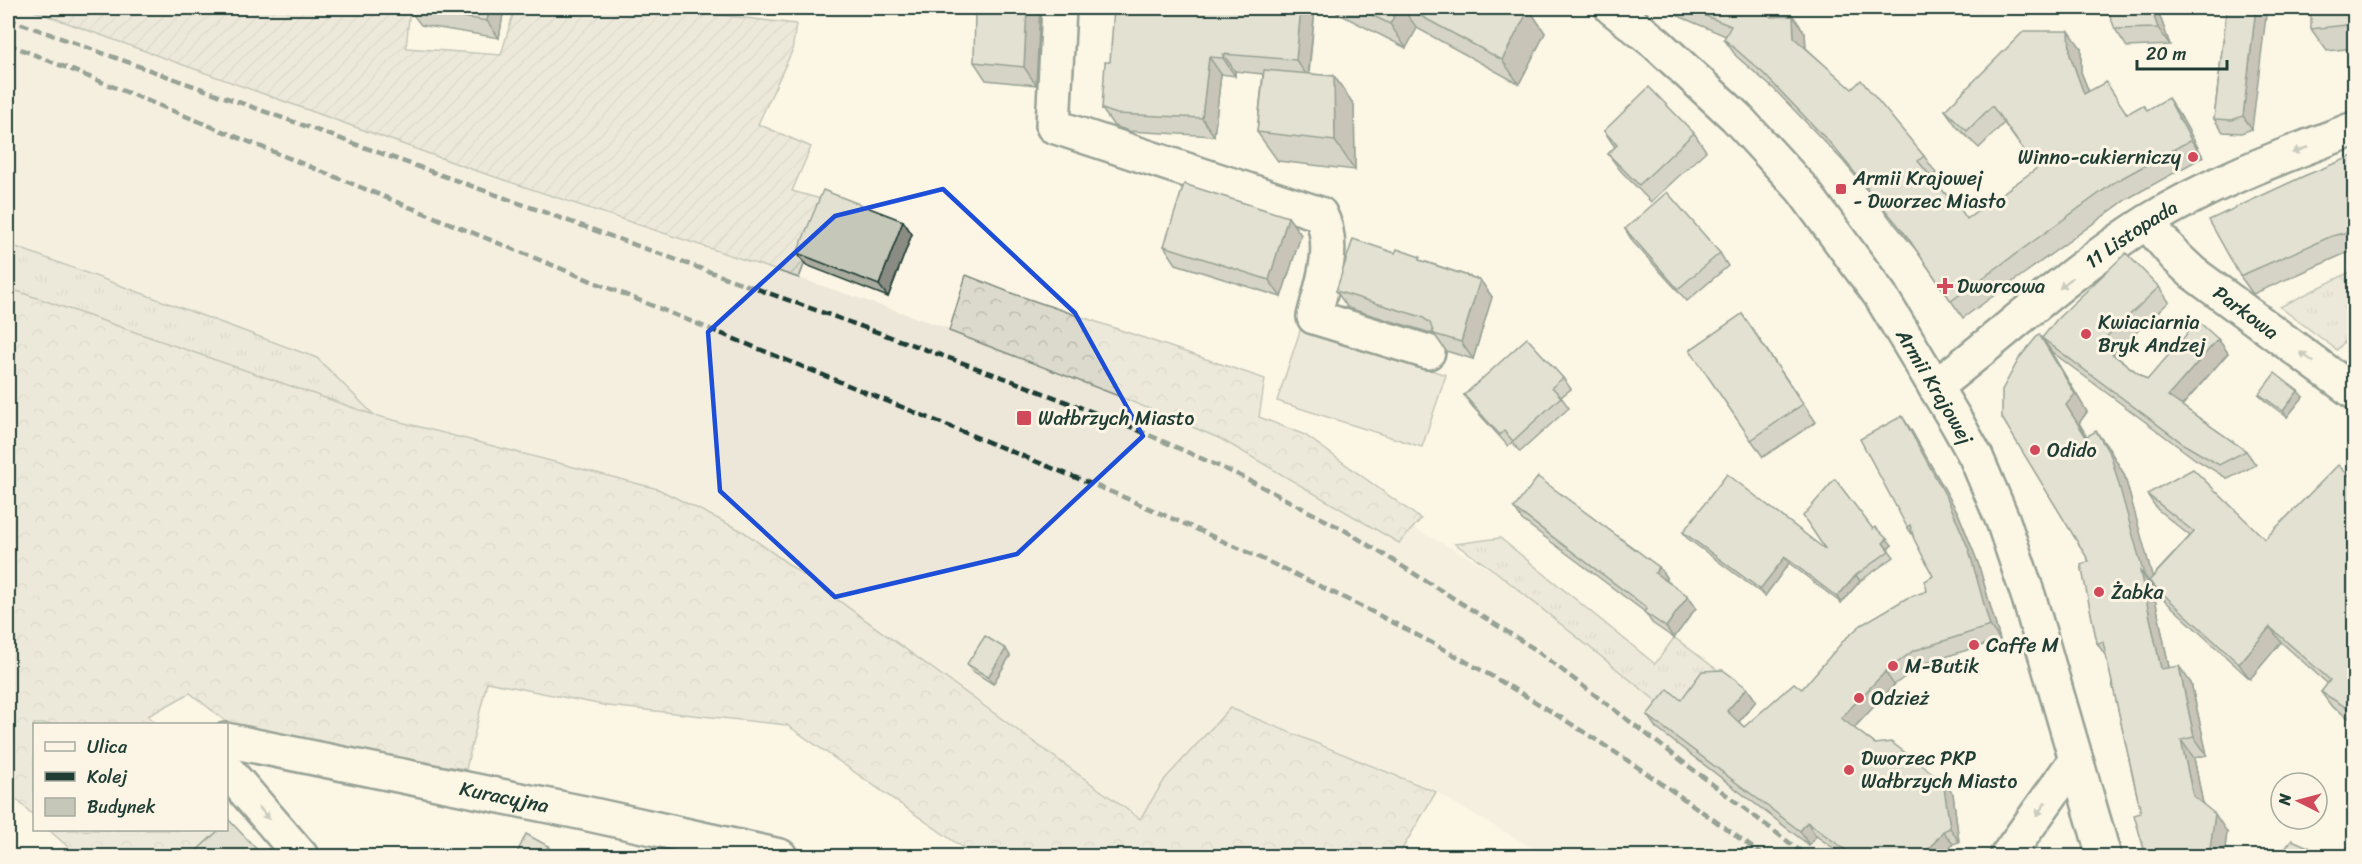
<svg xmlns="http://www.w3.org/2000/svg" width="2362" height="864" viewBox="0 0 2362 864" font-family="Sriracha,sans-serif">
	<style>
		.built { fill: #ece7d8 }
		.grass { fill: url(#grass-tufts); stroke: #7e8c80; stroke-width: 1.5 }
		.forest { fill: url(#forest-crowns); stroke: #7e8c80; stroke-width: 1.5 }
		.garden { fill: url(#garden-furrows); stroke: #7e8c80; stroke-width: 1.5 }
		.pitch { fill: #dcdacc; stroke: #7e8c80; stroke-width: 1.5 }
		.lines { fill: none; stroke-linecap: round; stroke-linejoin: round }
		.minor-casing { stroke: #1f3d34; stroke-width: 38 }
		.secondary-casing { stroke: #1f3d34; stroke-width: 38 }
		.minor { stroke: #fcf5e5; stroke-width: 33 }
		.secondary { stroke: #fcf5e5; stroke-width: 33 }
		.rail { stroke: #1f3d34; stroke-width: 4.5; stroke-dasharray: 9 4.5; stroke-linecap: butt }
		.wall { fill: #a9ab9f; stroke: #1f3d34; stroke-width: 1.5 }
		.shaded-wall { fill: #8a8b82; stroke: #1f3d34; stroke-width: 1.5 }
		.building { fill: #c5c7b9; stroke: #1f3d34; stroke-width: 1.5 }
		.oneway { fill: #8e998c }
		.marked { fill: none; stroke: #1d4ed8; stroke-width: 4.5; stroke-linejoin: round }
		.poi-dot { fill: #d1495b; stroke: #fcf5e5; stroke-width: 2 }
		.labels { text-anchor: middle; stroke-width: 6; stroke-linejoin: round; paint-order: stroke }
		.poi-label { font-size: 20px; fill: #1f3d34; stroke: #fcf5e5; text-anchor: start }
		.street-label { font-size: 20px; fill: #1f3d34; stroke: #fcf5e5 }
	</style>
	<defs>
		<pattern id="grass-tufts" width="24" height="20" patternUnits="userSpaceOnUse" patternTransform="scale(1.5)"><rect width="24" height="20" fill="#dcdacc"/><path d="M3 7l-1-3M5 7V3M7 7l1-3M15 17l-1-3M17 17v-4M19 17l1-3" fill="none" stroke="#bcbcb0"/></pattern>
		<pattern id="forest-crowns" width="20" height="18" patternUnits="userSpaceOnUse" patternTransform="scale(1.5)"><rect width="20" height="18" fill="#dcdacc"/><path d="M2 6a3 3 0 1 1 6 0M12 15a3 3 0 1 1 6 0" fill="none" stroke="#bcbcb0"/></pattern>
		<pattern id="garden-furrows" width="10" height="10" patternUnits="userSpaceOnUse" patternTransform="scale(1.5)"><rect width="10" height="10" fill="#dcdacc"/><path d="M-1 1l2-2M0 10L10 0M9 11l2-2" fill="none" stroke="#bcbcb0"/></pattern>
	</defs>
	<rect width="100%" height="100%" fill="#fcf5e5"/>
	<filter id="ink" filterUnits="userSpaceOnUse"><feTurbulence type="fractalNoise" baseFrequency=".0167" numOctaves="2"/><feDisplacementMap in="SourceGraphic" scale="12" xChannelSelector="R" yChannelSelector="G"/><feConvolveMatrix kernelMatrix="1 2 1 2 8 2 1 2 1" color-interpolation-filters="sRGB"/></filter>
	<g filter="url(#ink)">
		<polygon class="built" points="8,8 31,8 799,278 1187,409 1495,571 1670,711 1845,856 1546,856 1436,792 1230,708 1165,779 1140,819 744,532 658,489 374,415 317,358 8,243"/>
		<g class="grass">
			<polygon points="8,244 317,358 374,415 8,288"/>
			<polygon points="2354,270 2354,331 2337,350 2280,307"/>
			<polygon points="1500,538 1655,664 1674,638 1676,639 1720,672 1670,712 1495,571 1455,544"/>
		</g>
		<g class="forest">
			<polygon points="966,275 1014,294 1265,379 1259,417 1305,435 1421,519 1399,543 1221,439 1116,395 949,331"/>
			<polygon points="8,288 374,415 658,489 744,532 1140,819 1165,779 1230,708 1436,792 1398,856 975,856 787,725 608,706 487,682 466,769 247,738 190,693 148,716 156,724 34,724 34,816 8,791"/>
			<polygon points="49,830 220,830 196,856 75,856 76,854"/>
		</g>
		<polygon class="garden" points="26,8 410,8 406,48 501,55 515,8 694,8 720,15 796,24 792,51 758,124 811,147 792,191 828,201 799,278 474,170"/>
		<polygon class="pitch" points="1301,328 1446,375 1422,447 1277,401"/>
		<g class="lines">
			<defs>
				<g id="minor">
					<path d="M1059 8 1053 126 1320 214C1337 246 1322 284 1314 317L1428 352"/>
					<path id="s1" d="M2147 223 2176 257 2193 273 2354 392"/>
					<path id="s2" d="M226 740 584 813 780 856"/>
					<polyline points="226,769 301,856"/>
				</g>
				<g id="secondary">
					<path id="s3" d="M1612 8 1656 43 1736 117 1802 189 1880 295 1957 423 1976 457 2003 521 2029 598 2104 856"/>
					<path id="s4" d="M1935 387C2005 333 2073 269 2147 222 2213 181 2283 156 2354 129"/>
					<polyline points="2007,856 2075,761"/>
				</g>
			</defs>
			<use href="#minor" class="minor-casing"/>
			<use href="#secondary" class="secondary-casing"/>
			<use href="#minor" class="minor"/>
			<use href="#secondary" class="secondary"/>
			<g class="rail">
				<polyline points="8,19 1010,380 1131,427 1243,477 1346,531 1533,648 1807,856"/>
				<path d="M8 44 1121 496C1254 554 1387 614 1512 688 1599 739 1683 797 1764 856"/>
			</g>
		</g>
		<g class="wall">
			<polygon points="408,8 504,8 499,38 421,25"/>
			<polygon points="1040,8 1036,85 986,80 974,62"/>
			<polygon points="1315,8 1309,74 1334,76 1354,105 1355,170 1278,161 1257,132 1263,74 1235,71 1235,76 1221,74 1214,136 1129,131 1114,126 1102,109 1110,62"/>
			<polygon points="1333,8 1526,8 1529,9 1545,33 1519,84 1417,28 1406,48 1337,13"/>
			<polygon points="1661,8 1765,8 1763,11 1771,17 1793,16 1805,33 1806,48 1924,156 1936,173 1931,177 1967,219 2037,169 2004,123 1979,148 1957,127 1945,110 2081,48 2081,72 2089,92 2128,113 2147,110 2180,115 2203,157 2127,199 1963,318 1916,250 1843,161 1775,90 1736,56 1724,39 1726,36 1662,9"/>
			<polygon points="2157,8 2170,45 2127,47 2115,29"/>
			<polygon points="2227,8 2252,129 2241,133 2223,132 2214,119"/>
			<polygon points="2355,8 2355,48 2327,51 2311,29"/>
			<polygon points="1604,131 1694,133 1706,151 1651,202 1621,171 1608,154 1615,147"/>
			<polygon points="2355,155 2355,251 2344,254 2253,294 2240,276"/>
			<polygon points="1288,217 1301,235 1281,297 1176,264 1164,246"/>
			<polygon points="903,221 912,234 888,297 806,265 797,253"/>
			<polygon points="1625,229 1720,253 1728,266 1687,301 1633,242"/>
			<polygon points="1423,261 1480,280 1492,297 1473,359 1446,351 1434,334 1348,308 1336,291"/>
			<polygon points="2159,287 2169,302 2113,354 2147,380 2218,339 2228,353 2182,406 2246,451 2256,465 2228,479 2195,459 2052,352 2042,338"/>
			<polygon points="1742,314 1816,422 1763,457 1690,350"/>
			<polygon points="2051,352 2087,412 2079,423 2087,437 2109,449 2124,474 2152,577 2190,536 2157,509 2147,494 2265,539 2355,481 2355,722 2332,707 2321,692 2328,684 2281,642 2250,679 2160,596 2156,590 2157,593 2153,589 2169,667 2191,683 2207,755 2194,758 2203,805 2227,832 2224,856 2146,856 2141,813 2107,658 2097,643 2089,561"/>
			<polygon points="1563,378 1571,389 1561,397 1569,408 1520,452 1512,442 1508,446 1472,406 1464,395"/>
			<polygon points="2259,394 2303,397 2287,417 2264,400"/>
			<polygon points="1911,430 1958,513 1978,563 2000,640 1922,664 1894,685 1854,728 1875,744 1953,794 1959,842 1953,844 1943,856 1845,856 1816,836 1809,845 1656,728 1647,715 1681,700 1747,688 1756,701 1739,722 1744,727 1802,689 1927,591 1933,576 1912,534 1907,527"/>
			<polygon points="1514,508 1659,567 1667,579 1666,580 1688,596 1696,608 1674,638 1652,623 1645,612 1522,520"/>
			<polygon points="1873,529 1892,545 1888,549 1894,557 1860,581 1841,603 1789,563 1765,596 1687,538 1683,532 1826,550"/>
			<polygon points="1006,649 1010,656 993,684 971,670 967,664"/>
		</g>
		<g class="shaded-wall">
			<polygon points="489,8 504,8 499,38 487,21"/>
			<polygon points="1027,8 1040,8 1036,85 1024,67"/>
			<polygon points="1301,8 1315,8 1308,77 1296,60"/>
			<polygon points="1398,8 1402,8 1417,28 1406,48 1390,24"/>
			<polygon points="2151,8 2157,8 2170,45 2158,28"/>
			<polygon points="2256,8 2267,8 2252,129 2243,116"/>
			<polygon points="1529,9 1545,33 1519,84 1502,60"/>
			<polygon points="1793,16 1805,33 1806,55 1794,38"/>
			<polygon points="2069,31 2081,48 2081,72 2096,111 2084,94 2070,55"/>
			<polygon points="1223,54 1235,71 1235,76 1223,58"/>
			<polygon points="1209,57 1221,74 1214,136 1202,118"/>
			<polygon points="1334,76 1354,105 1355,170 1335,141"/>
			<polygon points="2168,98 2180,115 2203,157 2191,140"/>
			<polygon points="1288,217 1301,235 1281,297 1269,280"/>
			<polygon points="903,221 912,234 888,297 879,285"/>
			<polygon points="1480,280 1492,297 1473,359 1461,342"/>
			<polygon points="2039,334 2051,352 2087,412 2079,423 2098,455 2086,437 2066,405"/>
			<polygon points="2218,339 2228,353 2178,410 2168,396"/>
			<polygon points="2298,391 2303,397 2287,417 2283,411"/>
			<polygon points="1902,416 1911,430 1958,513 1978,563 2000,640 1990,626"/>
			<polygon points="2096,431 2109,449 2124,474 2155,586 2149,581 2156,590 2157,593 2144,575"/>
			<polygon points="1887,539 1892,545 1888,549 1883,543"/>
			<polygon points="1785,557 1789,563 1765,596 1760,589"/>
			<polygon points="1659,567 1667,579 1663,584 1655,573"/>
			<polygon points="2140,571 2153,589 2173,687 2161,669"/>
			<polygon points="1856,575 1860,581 1841,603 1837,597"/>
			<polygon points="1688,596 1696,608 1674,638 1666,627"/>
			<polygon points="2270,627 2281,642 2250,679 2239,664"/>
			<polygon points="1006,649 1010,656 993,684 988,677"/>
			<polygon points="2179,666 2191,683 2207,755 2194,737"/>
			<polygon points="1885,672 1894,685 1850,732 1841,718"/>
			<polygon points="1747,688 1756,701 1737,724 1727,711"/>
			<polygon points="2181,740 2194,758 2205,814 2193,796"/>
			<polygon points="1943,781 1953,794 1959,842 1950,828"/>
			<polygon points="2215,814 2227,832 2224,856 2210,856 2209,855"/>
			<polygon points="1807,822 1816,836 1809,845 1800,831"/>
			<polygon points="1943,831 1953,844 1943,856 1924,856"/>
			<polygon points="548,846 552,852 550,856 543,856"/>
		</g>
		<g class="building">
			<polygon points="408,8 489,8 487,21"/>
			<polygon points="975,8 1027,8 1024,67 974,62"/>
			<polygon points="1114,8 1301,8 1296,60 1223,54 1223,58 1209,57 1202,118 1117,114 1102,109 1105,62 1110,62"/>
			<polygon points="1357,8 1398,8 1390,24"/>
			<polygon points="1406,8 1526,8 1529,9 1502,60"/>
			<polygon points="1686,8 1760,8 1771,17 1793,16 1794,38 1852,89 1861,80 1924,156 1918,161 1948,197 1951,195 1967,219 2037,168 1992,106 1967,131 1945,110 2024,31 2069,31 2070,55 2084,94 2106,82 2127,114 2143,105 2147,110 2168,98 2191,140 2115,182 1951,301 1906,235 1831,144 1763,73 1724,39 1731,26"/>
			<polygon points="2107,8 2151,8 2158,28 2115,29"/>
			<polygon points="2227,8 2256,8 2243,116 2232,120 2214,119"/>
			<polygon points="2311,8 2355,8 2355,24 2311,29"/>
			<polygon points="1264,70 1334,76 1335,141 1257,132"/>
			<polygon points="1649,87 1694,133 1639,185 1608,154 1617,145 1604,131"/>
			<polygon points="2355,155 2355,230 2332,236 2240,276 2209,220 2304,176"/>
			<polygon points="1184,184 1288,217 1269,280 1164,246"/>
			<polygon points="823,190 903,221 879,285 797,253"/>
			<polygon points="1667,192 1720,253 1678,289 1625,229"/>
			<polygon points="1353,239 1395,253 1397,249 1420,257 1419,260 1480,280 1461,342 1434,334 1430,323 1422,317 1336,291"/>
			<polygon points="2126,253 2159,287 2099,344 2147,380 2198,321 2218,339 2168,396 2246,451 2219,465 2185,445 2042,338 2057,319"/>
			<polygon points="1742,314 1803,404 1751,440 1690,350"/>
			<polygon points="2039,334 2075,394 2066,405 2086,437 2096,431 2111,456 2144,575 2140,571 2161,669 2179,666 2194,737 2181,740 2193,796 2215,814 2209,855 2210,856 2146,856 2134,815 2141,813 2103,642 2097,643 2081,565 2089,561 2002,418 2002,390 2020,357"/>
			<polygon points="1527,338 1563,378 1552,387 1561,397 1513,441 1504,431 1500,435 1464,395"/>
			<polygon points="2275,373 2298,391 2283,411 2259,394"/>
			<polygon points="1902,416 1948,500 1969,550 1990,626 1913,651 1885,672 1841,718 1875,744 1891,742 1943,781 1950,828 1943,831 1924,856 1854,856 1807,822 1800,831 1647,715 1668,689 1681,700 1702,671 1723,670 1747,688 1727,711 1744,727 1794,683 1802,689 1845,639 1861,625 1907,598 1927,591 1925,581 1933,576 1914,539 1910,525 1907,527 1860,439"/>
			<polygon points="2338,465 2355,481 2355,713 2321,692 2330,680 2270,627 2239,664 2149,581 2194,532 2147,494 2193,469 2265,539"/>
			<polygon points="1727,474 1826,550 1803,516 1835,479 1873,529 1875,527 1887,539 1883,543 1889,551 1856,575 1837,597 1785,557 1760,589 1683,532"/>
			<polygon points="1538,477 1659,567 1655,573 1688,596 1666,627 1644,612 1647,608 1514,508"/>
			<polygon points="985,636 1006,649 988,677 967,664"/>
			<polygon points="229,820 263,856 198,856 194,853 219,830 226,830 226,823"/>
			<polygon points="526,834 548,846 543,856 519,856 516,855"/>
			<polygon points="2292,840 2329,856 2279,856"/>
		</g>
		<defs><path id="oneway-solid" d="M-6-.8H1V-3.2L6.5 0L1 3.2V.8H-6Z" transform="scale(1.5)"/></defs>
		<g class="oneway">
			<use href="#oneway-solid" transform="translate(2300 150) rotate(159)"/>
			<use href="#oneway-solid" transform="translate(2066 283) rotate(141)"/>
			<use href="#oneway-solid" transform="translate(2307 357) rotate(-144)"/>
			<use href="#oneway-solid" transform="translate(2041 809) rotate(126)"/>
			<use href="#oneway-solid" transform="translate(264 813) rotate(50)"/>
		</g>
	</g>
	<path d="M0 0H2362V864H0ZM943 189 1075 313 1143 436 1017 554 835 597 720 491 708 332 835 216Z" fill="#fcf5e5" fill-opacity=".55" fill-rule="evenodd"/>
	<path class="marked" d="M943 189 1075 313 1143 436 1017 554 835 597 720 491 708 332 835 216Z"/>
	<g class="poi-dot">
		<circle cx="2193" cy="157" r="6"/>
		<rect x="1835" y="183" width="12" height="12" rx="3"/>
		<path d="M1942 277h6v6h6v6h-6v6h-6v-6h-6v-6h6z"/>
		<circle cx="2086" cy="334" r="6"/>
		<rect x="1016" y="410" width="16" height="16" rx="3"/>
		<circle cx="2035" cy="450" r="6"/>
		<circle cx="2099" cy="592" r="6"/>
		<circle cx="1974" cy="645" r="6"/>
		<circle cx="1893" cy="666" r="6"/>
		<circle cx="1859" cy="698" r="6"/>
		<circle cx="1849" cy="770" r="6"/>
	</g>
	<g class="labels">
		<g class="poi-label">
			<text x="2181" y="164" text-anchor="end">Winno-cukierniczy</text>
			<text x="1853" y="185">Armii Krajowej<tspan x="1853" dy="23">- Dworzec Miasto</tspan></text>
			<text x="1957" y="293">Dworcowa</text>
			<text x="2098" y="329">Kwiaciarnia<tspan x="2098" dy="23">Bryk Andzej</tspan></text>
			<text x="1038" y="425">Wałbrzych Miasto</text>
			<text x="2047" y="457">Odido</text>
			<text x="2111" y="599">Żabka</text>
			<text x="1986" y="652">Caffe M</text>
			<text x="1905" y="673">M-Butik</text>
			<text x="1871" y="705">Odzież</text>
			<text x="1861" y="765">Dworzec PKP<tspan x="1861" dy="23">Wałbrzych Miasto</tspan></text>
		</g>
		<g class="street-label">
			<text dy="7" stroke="none"><textPath href="#s4" startOffset="249">11 Listopada</textPath></text>
			<text dy="7" stroke="none"><textPath href="#s1" startOffset="134">Parkowa</textPath></text>
			<text dy="7" stroke="none"><textPath href="#s3" startOffset="501">Armii Krajowej</textPath></text>
			<text dy="7" stroke="none"><textPath href="#s2" startOffset="284">Kuracyjna</textPath></text>
		</g>
	</g>
	<rect width="2362" height="864" fill="none" stroke="#fcf5e5" stroke-width="30"/>
	<rect x="15" y="15" width="2332" height="834" fill="none" stroke="#1f3d34" stroke-width="2" filter="url(#ink)"/>
	<rect x="33" y="723" width="195" height="108" fill="#fcf5e5" stroke="#a4ab9e" stroke-width="1.5"/>
	<rect x="45" y="742" width="30" height="9" fill="#fcf5e5" stroke="#a4ab9e" stroke-width="1.5"/>
	<text x="87" y="753" font-size="18" fill="#1f3d34">Ulica</text>
	<rect x="45" y="772" width="30" height="9" fill="#1f3d34" stroke="#a4ab9e" stroke-width="1.5"/>
	<text x="87" y="783" font-size="18" fill="#1f3d34">Kolej</text>
	<rect x="45" y="798" width="30" height="18" fill="#c5c7b9" stroke="#a4ab9e" stroke-width="1.5"/>
	<text x="87" y="813" font-size="18" fill="#1f3d34">Budynek</text>
	<g transform="translate(2299 801) rotate(276)"><circle r="28" fill="#fcf5e5" stroke="#a4ab9e" stroke-width="1.5"/>
	<path d="M0-4.5L10 22L0 15L-10 22Z" fill="#d1495b"/>
	<text y="-9" font-size="16" font-weight="bold" text-anchor="middle" fill="#1f3d34">N</text>
	</g>
	<path d="M2137 60v9h90v-9" fill="none" stroke="#1f3d34" stroke-width="3"/>
	<text x="2146" y="60" font-size="18" fill="#1f3d34" stroke="#fcf5e5" stroke-width="4.5" paint-order="stroke">20 m</text>
</svg>
